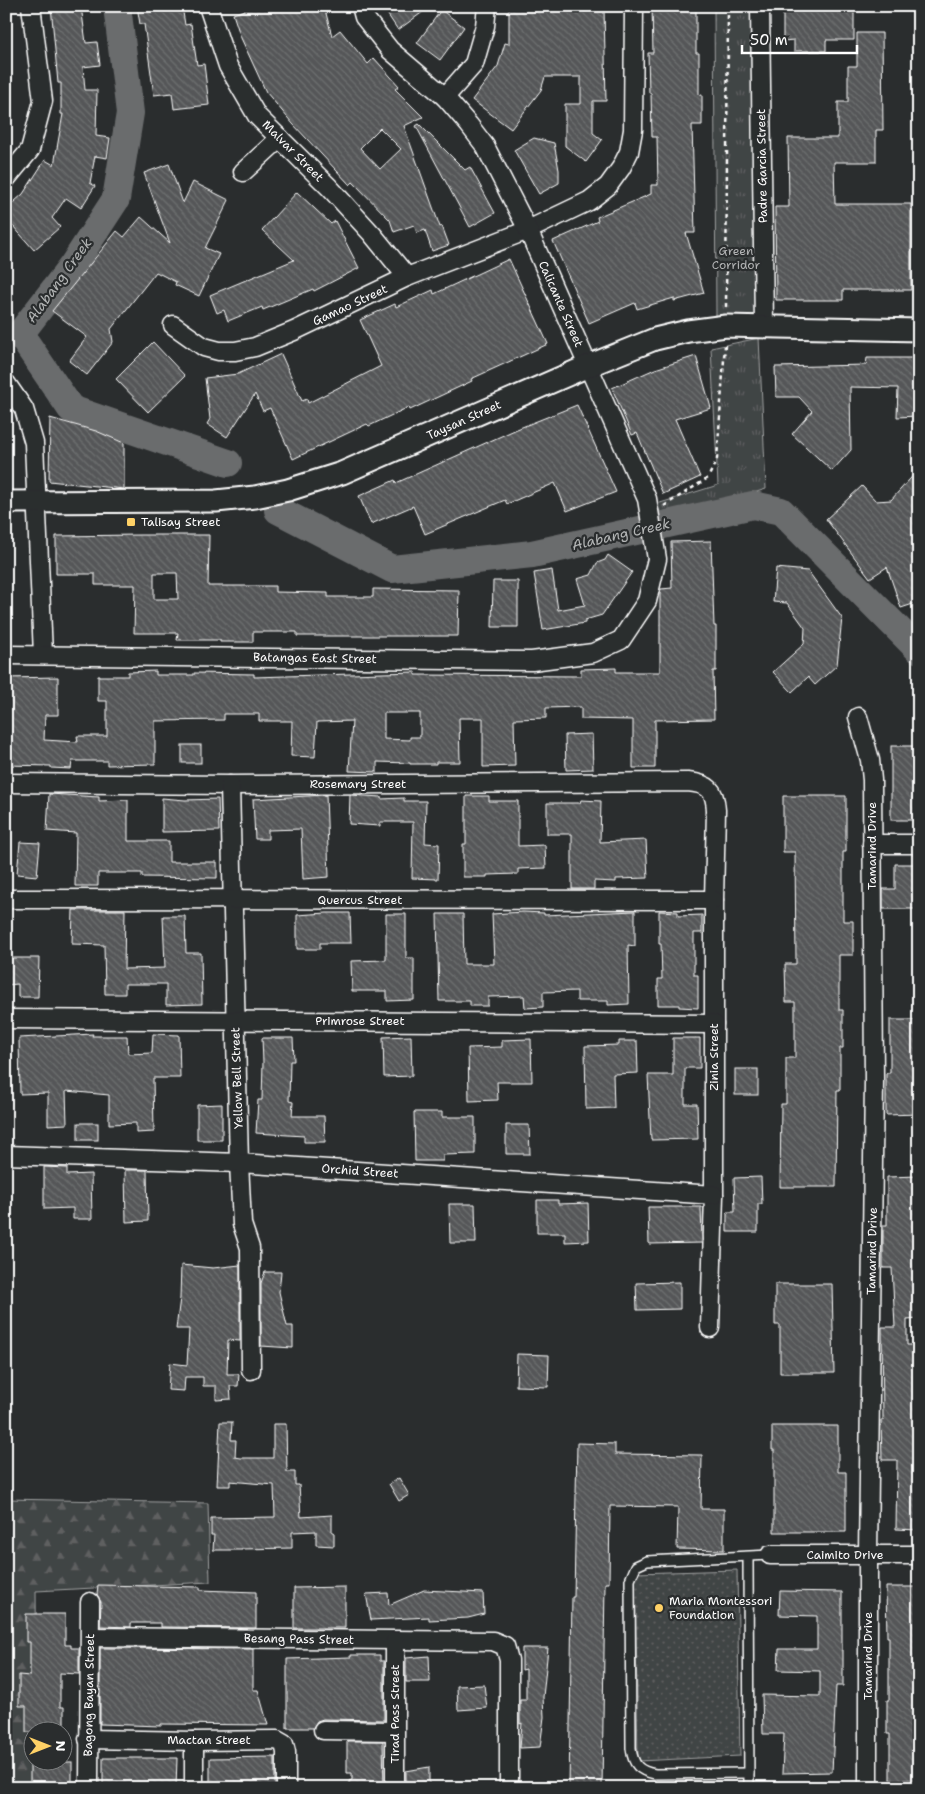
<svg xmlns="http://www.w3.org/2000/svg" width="925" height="1794" viewBox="0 0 925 1794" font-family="'Shantell Sans',sans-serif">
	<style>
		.grass { fill: url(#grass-dots); stroke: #a0a2a2 }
		.forest { fill: url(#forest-firs); stroke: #a0a2a2 }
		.park { fill: url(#park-tufts); stroke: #a0a2a2 }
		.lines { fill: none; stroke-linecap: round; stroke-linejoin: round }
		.river { stroke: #6a6c6d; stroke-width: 28 }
		.building { fill: url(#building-back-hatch); stroke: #fff; fill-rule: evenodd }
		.service-casing { stroke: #fff; stroke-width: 12 }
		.minor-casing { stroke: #fff; stroke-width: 21 }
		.tertiary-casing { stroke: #fff; stroke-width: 25 }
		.path { stroke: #fff; stroke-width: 2.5; stroke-dasharray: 4 4; stroke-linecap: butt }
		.service { stroke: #2a2d2e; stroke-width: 9 }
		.minor { stroke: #2a2d2e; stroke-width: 18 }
		.tertiary { stroke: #2a2d2e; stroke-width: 21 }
		.poi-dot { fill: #ffd166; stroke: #2a2d2e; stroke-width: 2 }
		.labels { text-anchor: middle; stroke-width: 4.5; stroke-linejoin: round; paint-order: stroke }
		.street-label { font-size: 12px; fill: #fff; stroke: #2a2d2e }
		.park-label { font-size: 12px; fill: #b3b4b5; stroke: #2a2d2e }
		.poi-label { font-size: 12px; fill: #fff; stroke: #2a2d2e; text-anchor: start }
		.water-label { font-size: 14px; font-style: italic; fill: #b4b6b6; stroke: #2a2d2e }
	</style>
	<defs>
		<pattern id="grass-dots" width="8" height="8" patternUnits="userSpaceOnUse" patternTransform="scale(1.25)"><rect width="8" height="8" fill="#414445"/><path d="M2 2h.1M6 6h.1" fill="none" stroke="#5e6061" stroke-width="1.8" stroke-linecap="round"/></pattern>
		<pattern id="forest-firs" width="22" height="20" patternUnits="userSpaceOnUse" patternTransform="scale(1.25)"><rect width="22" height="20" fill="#414445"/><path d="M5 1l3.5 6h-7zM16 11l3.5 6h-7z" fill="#5e6061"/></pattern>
		<pattern id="park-tufts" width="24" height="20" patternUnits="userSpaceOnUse" patternTransform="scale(1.25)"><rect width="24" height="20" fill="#414445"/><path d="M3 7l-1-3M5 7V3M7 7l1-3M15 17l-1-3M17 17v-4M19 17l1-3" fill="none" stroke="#5e6061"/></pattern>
		<pattern id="building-back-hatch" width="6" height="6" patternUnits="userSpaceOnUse" patternTransform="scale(1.25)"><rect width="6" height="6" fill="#555758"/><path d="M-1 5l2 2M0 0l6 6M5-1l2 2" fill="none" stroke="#6e7071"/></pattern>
	</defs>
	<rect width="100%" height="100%" fill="#2a2d2e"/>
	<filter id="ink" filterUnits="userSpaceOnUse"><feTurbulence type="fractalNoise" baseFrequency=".02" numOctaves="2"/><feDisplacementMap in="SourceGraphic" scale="10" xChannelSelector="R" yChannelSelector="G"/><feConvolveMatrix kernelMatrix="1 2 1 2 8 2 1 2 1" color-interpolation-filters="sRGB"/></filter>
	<g filter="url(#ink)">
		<polygon class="grass" points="737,1570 740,1756 638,1761 635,1573"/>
		<polygon class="forest" points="6,1499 208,1503 210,1582 36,1591 37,1731 32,1732 32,1762 37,1762 37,1788 6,1788"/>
		<g class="park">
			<polygon points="714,6 753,6 756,318 716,316"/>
			<polygon points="759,338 766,489 663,521 657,504 718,485 711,348"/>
		</g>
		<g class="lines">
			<g class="river">
				<polyline points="117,6 130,113 116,199 73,265 20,334 71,409 228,463"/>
				<polyline points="278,510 392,569 532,554 753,505 781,511 919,650"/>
			</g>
		</g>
		<g class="building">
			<polygon points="51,6 81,6 86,43 97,42 100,65 83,67 85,90 97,90 96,136 110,138 107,158 95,156 90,183 95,186 81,208 66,198 52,218 60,227 34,250 6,218 6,209 23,194 45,160 54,165 63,114 61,114 61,83 58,83"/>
			<polygon points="137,6 182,6 185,25 191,24 197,65 204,64 209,105 174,109 172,93 154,95 144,24 140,24"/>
			<path d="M258 6H324L332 36 340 30 368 64 374 58 399 86 395 89 423 117 404 126 440 227 442 226 449 245 432 251 425 230 417 233 414 225 394 232 390 220 353 182 350 185 293 124 266 92 241 38 233 14ZM380 128 401 149 380 169 360 148Z"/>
			<polygon points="382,6 431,6 398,30"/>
			<polygon points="509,6 554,6 554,9 604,9 606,101 593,101 593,133 602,140 586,162 565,146 565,104 581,104 581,77 545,77 541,90 511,129 472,100 498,66 505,43 509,44"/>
			<polygon points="652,6 696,6 696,53 699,53 699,95 702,95 702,125 692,125 695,233 686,233 704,293 674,301 674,298 637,309 635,303 589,323 553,241 598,221 597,217 651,194 651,185 658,185 657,137 652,137 651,93 649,93 648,53 653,53"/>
			<polygon points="783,6 854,6 854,40 826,40 826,51 794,51 794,40 783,41"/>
			<polygon points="441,10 464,27 440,60 417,43"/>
			<polygon points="857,33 882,33 883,130 876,130 876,162 834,162 835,204 911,204 911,290 843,290 843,300 776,300 775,207 789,207 788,138 838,138 838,102 848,102 848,66 857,66"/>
			<polygon points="419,124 465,170 470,167 495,213 470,227 416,126"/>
			<polygon points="534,138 554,143 559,170 559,183 539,194 514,150"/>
			<polygon points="169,164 183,203 193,182 229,200 205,248 219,254 199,296 175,285 176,282 156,272 111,329 113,342 87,375 69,361 87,337 52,311 117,231 124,237 141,217 170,243 144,173"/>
			<polygon points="297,192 331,224 335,221 359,268 314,291 313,289 263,310 262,307 228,321 224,310 217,313 210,295 294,260 262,230"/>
			<polygon points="509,259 548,344 471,379 472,381 410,410 409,407 369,426 367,424 293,459 270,408 263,411 255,394 227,437 207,424 210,419 205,378 238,374 281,354 302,401 307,399 308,403 381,366 360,320 395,304 396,307 433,290 434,294"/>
			<polygon points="153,342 185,376 148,412 116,379"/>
			<polygon points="696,356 711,408 675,419 700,477 663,494 637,433 632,435 612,388 655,369"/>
			<polygon points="867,358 917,358 916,374 919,374 919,416 897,417 898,388 850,387 851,450 832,471 792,434 812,411 799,397 776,397 775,367 866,365"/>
			<polygon points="577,405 616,492 567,511 555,483 507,504 505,500 425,534 413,506 371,524 359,496 395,480 396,483 517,429"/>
			<polygon points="50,418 96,431 124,443 124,489 49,481"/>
			<polygon points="919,469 919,602 901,608 887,567 870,578 826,519 862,486 876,501 891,500"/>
			<path d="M140 535H209L208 586H275V592L328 593V597H373V589L459 590 458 636H297V632H253V642H220V640H177L178 633H134L135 585H95V574H56V536ZM154 573H177L178 599H154Z"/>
			<path d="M711 541 714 626H716V671H713L714 719 655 720V768H633V720L581 719V707L546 708V718L514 719 515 766 483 767V718H459L460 762H436V764H410V763L377 762V772L349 771 352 721 317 722 315 757 291 756 292 721H259V714H224V720L155 721V764L107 765V761H72L71 769 51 768V766L6 765V678L58 677V715H45L44 740 78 742 77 736H107V701H98V676H128V672L156 671V675H194V673L254 674V677L415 672V675L581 676V669L616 668V672H660V591L661 589 672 588 671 542ZM384 713H420V737H410V740L384 739Z"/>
			<polygon points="608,555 632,572 602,615 585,620 585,623 543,630 534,573 552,570 558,610 585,605 577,579 591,575 597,563 605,560"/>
			<polygon points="776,568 808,571 842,618 837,665 815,685 808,677 792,692 773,672 804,644 805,628 787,603 773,602"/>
			<polygon points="493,581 518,581 518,627 492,627"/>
			<polygon points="592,734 593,769 566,770 565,735"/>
			<rect x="182" y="745" width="19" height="18"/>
			<rect x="891" y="746" width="28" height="74"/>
			<polygon points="49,794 99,797 99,801 128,800 128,841 169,841 169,862 217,862 217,878 142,877 142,873 98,873 98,886 75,886 76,833 47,831"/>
			<polygon points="326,795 329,877 303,879 301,829 268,830 268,839 255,839 253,799"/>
			<polygon points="350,795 381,797 381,799 404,798 404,801 426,801 425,843 439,844 438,879 412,878 413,822 380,822 380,826 349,824"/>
			<polygon points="466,796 489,796 489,801 518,801 518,846 545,845 546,868 518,869 518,874 487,875 487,877 463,877 463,844 466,844"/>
			<polygon points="783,796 846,796 846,852 843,852 843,921 853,921 853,955 839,955 839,1010 843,1010 843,1048 840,1048 840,1090 837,1090 836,1187 780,1187 781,1104 786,1104 786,1058 795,1058 795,1002 786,1002 785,964 796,964 795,852 783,852"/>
			<polygon points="162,798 185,800 218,799 219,831 162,832"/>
			<polygon points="581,800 601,801 600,842 646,840 648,878 616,879 616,882 594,881 594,889 572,889 572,834 547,834 547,803 580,803"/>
			<polygon points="20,842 40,843 37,876 17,874"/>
			<polygon points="895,864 919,864 919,909 883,909 883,889 895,889"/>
			<polygon points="73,910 125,910 124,969 165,968 163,916 185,916 186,953 201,953 202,1004 166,1005 166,984 125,984 125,994 105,994 104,945 72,944"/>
			<polygon points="635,911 635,946 628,945 629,1004 608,1005 608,1001 577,1001 577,991 543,992 543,1007 525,1008 524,996 488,997 488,1006 470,1006 470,1001 439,1001 437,914 463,914 464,964 494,964 492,914 523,912 544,913 544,915"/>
			<polygon points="659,911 678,912 678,916 702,915 702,933 694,933 694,975 698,975 698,1008 679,1007 679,1005 658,1005 658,979 662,979 661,944 659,944"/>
			<polygon points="327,913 350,913 351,943 320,943 320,949 297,949 297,915"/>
			<polygon points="386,914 406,914 406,958 414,958 414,1000 387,1001 387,991 352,991 351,961 386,960"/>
			<polygon points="6,958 39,958 38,997 18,997 18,984 6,985"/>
			<polygon points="890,1020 919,1020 919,1114 886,1115 886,1073 890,1073"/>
			<polygon points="93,1034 92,1036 127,1036 128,1054 152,1053 153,1034 179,1035 180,1078 153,1078 154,1132 136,1133 136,1123 109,1124 109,1095 66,1091 67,1124 48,1125 48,1093 20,1094 19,1038"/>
			<polygon points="411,1036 412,1076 384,1077 383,1037"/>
			<polygon points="262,1038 293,1038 294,1061 290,1061 289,1101 293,1102 292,1116 324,1116 325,1142 304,1142 304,1136 256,1133 258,1100 262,1100 263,1062"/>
			<polygon points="673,1038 700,1038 700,1068 685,1068 685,1104 697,1104 698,1139 651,1140 648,1075 673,1075"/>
			<polygon points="531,1039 532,1082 497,1082 498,1100 469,1101 468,1048 502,1047 502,1040"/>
			<polygon points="619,1041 637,1041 638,1073 613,1074 614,1108 586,1109 585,1046 619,1045"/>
			<rect x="735" y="1069" width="23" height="26"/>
			<polygon points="222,1104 222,1140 197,1140 197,1105"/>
			<polygon points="414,1112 442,1112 442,1117 475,1117 475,1154 443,1155 443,1161 415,1161"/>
			<rect x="78" y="1123" width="20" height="17"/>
			<polygon points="506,1125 529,1125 530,1154 506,1154"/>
			<polygon points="44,1167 67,1168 67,1175 91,1174 92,1219 73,1219 73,1208 44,1209"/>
			<polygon points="125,1170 147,1170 148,1221 126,1222"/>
			<polygon points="919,1176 919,1319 907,1320 907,1345 919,1345 919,1530 896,1529 897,1460 882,1460 881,1420 883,1420 882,1327 895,1327 892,1268 883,1268 883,1225 887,1225 887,1177"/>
			<polygon points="761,1177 762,1204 758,1204 758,1232 727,1232 727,1212 735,1212 734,1178"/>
			<polygon points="537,1200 558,1200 558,1204 588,1203 589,1241 565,1242 565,1233 537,1233"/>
			<polygon points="449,1204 475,1204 476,1243 450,1243"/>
			<polygon points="648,1207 701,1207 702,1243 649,1244"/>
			<polygon points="181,1265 213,1268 240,1265 240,1341 228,1340 227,1374 239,1374 238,1386 230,1386 231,1399 216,1400 216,1386 203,1386 203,1377 185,1377 184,1391 168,1390 170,1363 187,1365 189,1329 176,1329 180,1298"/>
			<polygon points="265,1272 281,1272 279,1292 287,1326 293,1326 293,1348 261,1346 261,1283"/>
			<polygon points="680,1282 680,1309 637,1310 636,1283"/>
			<polygon points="775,1284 832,1284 834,1373 780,1373 780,1325 775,1325"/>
			<polygon points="517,1354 549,1355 548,1387 516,1386"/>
			<polygon points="220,1422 232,1422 231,1440 236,1440 235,1457 241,1458 273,1458 273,1424 286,1424 287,1472 295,1472 295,1485 299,1485 301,1517 332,1515 332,1532 334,1532 334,1546 316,1545 316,1531 292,1532 292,1548 242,1549 242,1550 213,1550 214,1535 211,1535 211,1518 275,1517 274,1485 230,1481 230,1486 217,1486"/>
			<polygon points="772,1426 838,1426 838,1472 846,1472 846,1532 774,1532 774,1450 772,1450"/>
			<polygon points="577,1443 615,1444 615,1454 702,1455 701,1509 724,1509 724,1550 677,1549 678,1507 610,1506 609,1583 605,1583 602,1788 569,1788 572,1597 574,1597"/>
			<polygon points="399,1478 409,1495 399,1501 389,1484"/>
			<polygon points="98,1585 200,1587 200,1590 256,1592 256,1628 161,1627 161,1623 131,1623 131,1627 100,1626 101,1602 97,1595"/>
			<polygon points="345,1587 345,1628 294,1628 294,1588"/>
			<polygon points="886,1587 919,1587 919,1780 890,1780 890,1734 887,1734 887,1700 889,1700 889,1637 887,1637"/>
			<polygon points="424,1590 483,1593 484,1614 468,1618 429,1620 429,1617 371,1620 366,1594 388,1593 389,1605"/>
			<polygon points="780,1591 842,1592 842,1650 843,1650 843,1686 836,1686 832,1772 782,1773 784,1734 763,1734 762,1695 820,1696 820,1671 778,1670 779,1649 817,1649 817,1616 779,1615"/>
			<polygon points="26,1614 65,1614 65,1645 71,1645 71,1648 79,1648 79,1674 60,1673 60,1707 64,1707 64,1732 26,1732 26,1706 19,1706 19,1675 30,1676 30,1642 26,1642"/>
			<polygon points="100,1648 253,1649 253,1690 258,1690 268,1725 161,1724 161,1726 100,1724"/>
			<polygon points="522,1648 548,1648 543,1697 544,1717 540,1747 520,1748 522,1723 520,1724 520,1700 526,1700 526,1669 522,1670"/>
			<polygon points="351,1655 380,1655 380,1661 384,1661 384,1720 323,1719 317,1721 313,1728 287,1728 287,1659 351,1657"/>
			<polygon points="429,1656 430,1682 406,1682 406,1658"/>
			<polygon points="484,1685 487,1708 458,1710 457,1686"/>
			<polygon points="347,1741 383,1741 384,1788 349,1788 349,1781 352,1780 352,1773 347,1773"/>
			<polygon points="275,1757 275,1788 210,1788 210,1758"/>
			<polygon points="103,1758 177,1758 176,1788 103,1788"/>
			<rect x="30" y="1762" width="42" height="26"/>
			<polygon points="429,1767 429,1788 406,1788 406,1771"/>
		</g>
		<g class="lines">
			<defs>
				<g id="service">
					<polyline points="748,1557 749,1788"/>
					<path d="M749 1773 655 1774C639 1771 633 1765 631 1748L630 1580 636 1566 647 1561 770 1555"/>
				</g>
				<g id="minor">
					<polyline points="208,6 228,66 257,116 329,187 372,234 407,277"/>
					<polyline points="760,6 764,326"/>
					<polyline points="445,97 474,64 485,26 487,6"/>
					<polyline points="243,172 280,138"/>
					<polyline points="6,179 30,150 43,101 31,6"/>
					<polyline points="173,325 204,347 219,351 235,351 255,347 294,331 407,277 528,230 589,201 608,186 621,168 629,152 633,130 634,6"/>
					<polyline points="6,383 24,409 34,443 43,655"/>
					<polyline points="6,655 532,661 593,653 621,640 647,601 657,559 647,499 528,230 485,146 469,125 445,97 390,50 364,17 361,6"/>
					<polyline points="858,717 870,760 872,780 874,1081 868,1554 868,1788"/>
					<path d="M6 783 230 785 688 782C708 784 715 789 716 810L714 900V1195L710 1328"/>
					<polyline points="230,785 239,1163 242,1224 250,1248 251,1370"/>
					<polyline points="872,844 919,844"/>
					<polyline points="6,899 714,900"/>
					<polyline points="6,1019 714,1024"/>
					<polyline points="6,1155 239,1163 714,1195"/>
					<polyline points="770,1555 919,1555"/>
					<polyline points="91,1637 493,1641 505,1646 509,1660 509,1788"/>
					<polyline points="323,1730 394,1731"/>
					<polyline points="88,1739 194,1741 277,1740 284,1744 286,1752 286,1788"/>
					<polyline points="194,1741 194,1788"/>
					<polyline points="89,1788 90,1602"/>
					<polyline points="395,1788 395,1641"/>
				</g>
				<polyline id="tertiary" points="6,502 216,501 255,497 288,490 342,473 588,366 655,339 688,331 726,326 919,330"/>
			</defs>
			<use href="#service" class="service-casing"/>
			<use href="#minor" class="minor-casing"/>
			<use href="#tertiary" class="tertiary-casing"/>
			<g class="path">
				<polyline points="726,307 728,6"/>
				<polyline points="664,506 708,478 717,459 725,345"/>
			</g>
			<use href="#service" class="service"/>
			<use href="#minor" class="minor"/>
			<use href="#tertiary" class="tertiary"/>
		</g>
	</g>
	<g class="poi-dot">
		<rect x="126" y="517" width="10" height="10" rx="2.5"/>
		<circle cx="659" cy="1608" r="5"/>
	</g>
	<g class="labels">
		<g class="street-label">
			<text transform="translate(293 151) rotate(45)" y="4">Malvar Street</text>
			<text transform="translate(762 166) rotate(-91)" y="4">Padre Garcia Street</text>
			<text transform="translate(561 304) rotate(66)" y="4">Calicante Street</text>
			<text transform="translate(350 305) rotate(-25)" y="4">Gamao Street</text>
			<text transform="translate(464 420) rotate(-24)" y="4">Taysan Street</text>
			<text transform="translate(315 658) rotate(1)" y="4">Batangas East Street</text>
			<text x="358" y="788">Rosemary Street</text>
			<text transform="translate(872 846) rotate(-90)" y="4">Tamarind Drive</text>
			<text x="360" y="904">Quercus Street</text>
			<text x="360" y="1025">Primrose Street</text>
			<text transform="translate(714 1057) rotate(-90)" y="4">Zinia Street</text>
			<text transform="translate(237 1078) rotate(-92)" y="4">Yellow Bell Street</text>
			<text transform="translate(360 1171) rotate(4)" y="4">Orchid Street</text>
			<text transform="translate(872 1251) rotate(-89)" y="4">Tamarind Drive</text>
			<text x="845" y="1559">Caimito Drive</text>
			<text transform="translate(299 1639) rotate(1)" y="4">Besang Pass Street</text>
			<text transform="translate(868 1656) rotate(-90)" y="4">Tamarind Drive</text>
			<text transform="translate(89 1695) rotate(-89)" y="4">Bagong Bayan Street</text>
			<text transform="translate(395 1714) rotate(-90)" y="4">Tirad Pass Street</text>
			<text x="209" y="1744">Mactan Street</text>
		</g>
		<g class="park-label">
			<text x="736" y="255">Green<tspan x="736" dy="14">Corridor</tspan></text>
		</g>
		<g class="poi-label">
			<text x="141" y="526">Talisay Street</text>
			<text x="669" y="1605">Maria Montessori<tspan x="669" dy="14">Foundation</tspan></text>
		</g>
		<g class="water-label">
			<text transform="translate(59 280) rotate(-54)" y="5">Alabang Creek</text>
			<text transform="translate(621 534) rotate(-13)" y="5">Alabang Creek</text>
		</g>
	</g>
	<rect width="925" height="1794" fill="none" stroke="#2a2d2e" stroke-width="25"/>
	<rect x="12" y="12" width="900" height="1769" fill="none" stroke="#fff" stroke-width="2" filter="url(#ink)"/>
	<g transform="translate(48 1746) rotate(90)"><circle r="24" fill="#2a2d2e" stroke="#7f8182"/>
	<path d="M0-4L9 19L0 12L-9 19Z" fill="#ffd166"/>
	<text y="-8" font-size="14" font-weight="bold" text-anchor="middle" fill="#ffffff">N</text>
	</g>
	<path d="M742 45v8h115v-8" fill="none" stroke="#ffffff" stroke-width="2.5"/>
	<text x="750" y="45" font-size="15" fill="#ffffff" stroke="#2a2d2e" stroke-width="4" paint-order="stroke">50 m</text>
</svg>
